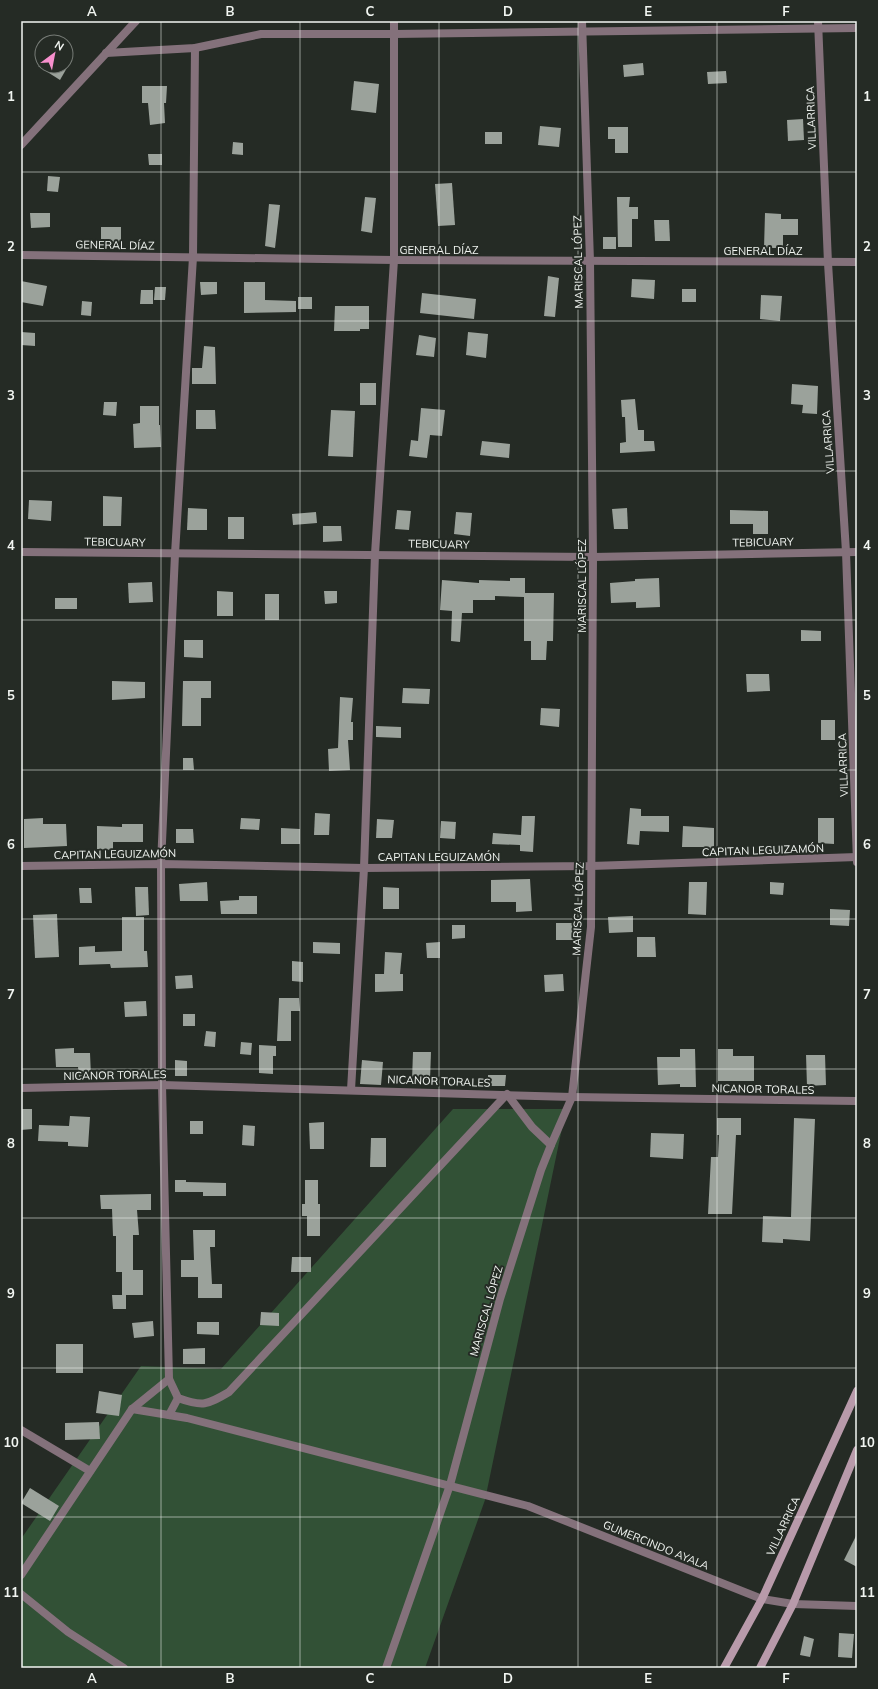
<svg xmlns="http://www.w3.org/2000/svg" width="878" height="1689" viewBox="0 0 878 1689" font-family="Mulish,sans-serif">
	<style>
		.green { fill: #325136 }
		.building { fill: #9ba29b }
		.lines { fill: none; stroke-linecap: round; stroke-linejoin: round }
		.street { stroke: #84717b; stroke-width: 8 }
		.secondary { stroke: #b89aaa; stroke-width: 8 }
		.grid { fill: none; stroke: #f2f6f2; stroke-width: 1; stroke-opacity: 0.55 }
		.labels { text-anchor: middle; stroke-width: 4; stroke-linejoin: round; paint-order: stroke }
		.street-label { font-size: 11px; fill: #f2f6f2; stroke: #252b25 }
		.neatline { fill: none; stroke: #f2f6f2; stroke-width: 1.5 }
		.grid-label { font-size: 13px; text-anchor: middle; font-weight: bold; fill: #f2f6f2 }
	</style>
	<rect width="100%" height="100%" fill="#252b25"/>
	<polygon class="green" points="453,1109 566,1109 485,1500 425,1668 21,1668 21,1539 141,1366 221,1369"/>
	<g class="building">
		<polygon points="643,63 644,75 624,77 623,65"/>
		<polygon points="38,66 68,66 60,80"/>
		<polygon points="726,71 727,83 708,84 707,72"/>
		<polygon points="354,81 379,84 376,113 351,110"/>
		<polygon points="142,86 167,86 166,103 164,103 165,123 150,125 148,103 142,103"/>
		<polygon points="803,119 804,140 788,141 787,120"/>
		<polygon points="540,126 561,128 559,147 538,145"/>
		<polygon points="608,127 628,127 628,153 615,153 615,139 608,139"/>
		<rect x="485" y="132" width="17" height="12"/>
		<polygon points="233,142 243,143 243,155 232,154"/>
		<polygon points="148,154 162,154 162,165 149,165"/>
		<polygon points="48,176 60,177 58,192 47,191"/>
		<polygon points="452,183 455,225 438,226 435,184"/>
		<polygon points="365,197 376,198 372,233 361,231"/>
		<polygon points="617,197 630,197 629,207 638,207 638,219 632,219 632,247 618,247"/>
		<polygon points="269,204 280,205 275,248 265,246"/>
		<polygon points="30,213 50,213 50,227 31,228"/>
		<polygon points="765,213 781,214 781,219 798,219 798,235 783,235 783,248 764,248"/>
		<polygon points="654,220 669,220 670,241 655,241"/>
		<rect x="101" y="227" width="20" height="16"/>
		<rect x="603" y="237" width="13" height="12"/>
		<polygon points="548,276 559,278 555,317 544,316"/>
		<polygon points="632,279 655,280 654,299 631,297"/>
		<polygon points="21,281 47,286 43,306 21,302"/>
		<polygon points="200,282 217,282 217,294 201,295"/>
		<polygon points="244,282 265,282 265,300 296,301 296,312 244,313"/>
		<polygon points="155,287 166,287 165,300 154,300"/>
		<rect x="682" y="289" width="14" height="13"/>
		<polygon points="141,290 153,290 153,304 140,304"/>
		<polygon points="422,293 476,299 474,319 420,313"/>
		<polygon points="761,295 782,296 780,321 760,319"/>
		<rect x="298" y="297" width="14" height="12"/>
		<polygon points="82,301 92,302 91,316 81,315"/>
		<polygon points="335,306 369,306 369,329 360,329 360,331 334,331"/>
		<polygon points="21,332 35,333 35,346 21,345"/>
		<polygon points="468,332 488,334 486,358 466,355"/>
		<polygon points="419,335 436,338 434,357 416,355"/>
		<polygon points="204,346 215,347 216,384 192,384 192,368 202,368"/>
		<rect x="360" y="383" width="16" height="22"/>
		<polygon points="792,384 818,386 817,414 802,413 803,405 791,404"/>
		<polygon points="635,399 638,430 644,430 644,441 654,441 655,451 620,453 620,443 626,442 625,417 622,417 621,400"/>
		<polygon points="104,402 117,402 116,416 103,415"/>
		<polygon points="140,406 159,406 159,425 160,425 161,447 134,448 133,424 140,423"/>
		<polygon points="421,408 445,410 442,436 430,435 427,458 409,456 411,440 418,441"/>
		<polygon points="196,410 215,410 216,429 196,429"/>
		<polygon points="331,410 355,411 353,457 328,456"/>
		<polygon points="482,441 510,444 509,458 480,455"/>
		<polygon points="103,496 122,497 121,526 103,526"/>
		<polygon points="29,500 52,501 51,521 28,519"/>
		<polygon points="188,508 207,509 207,530 187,530"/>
		<polygon points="627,508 628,529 614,529 612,509"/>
		<polygon points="397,510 411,511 409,530 395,529"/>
		<polygon points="730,510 768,511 768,534 753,534 753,524 730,524"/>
		<polygon points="316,512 317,523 293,525 292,514"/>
		<polygon points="456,512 472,513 470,536 454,534"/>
		<rect x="228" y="517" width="16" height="22"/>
		<polygon points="323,526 341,526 342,541 323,542"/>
		<polygon points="510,578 525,578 525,593 554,593 553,641 547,641 546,660 531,660 531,641 524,641 524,597 495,596 495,600 473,600 473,613 462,613 460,642 451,641 452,611 440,610 442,580 479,583 479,580 510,581"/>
		<polygon points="659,578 660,607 636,608 636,602 611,603 610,583 635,581 635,579"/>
		<polygon points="152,582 153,602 129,603 128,583"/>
		<polygon points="217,591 233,592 233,616 217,616"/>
		<polygon points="324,591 337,591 337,603 325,604"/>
		<rect x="265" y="594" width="14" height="26"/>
		<rect x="55" y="598" width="22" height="11"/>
		<polygon points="801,630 821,631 821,641 801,641"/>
		<polygon points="184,640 203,640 203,658 184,657"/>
		<polygon points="746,674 769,674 770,691 747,692"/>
		<polygon points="112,681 145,682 145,698 112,700"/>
		<polygon points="183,681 211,681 211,698 201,698 201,726 182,726"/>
		<polygon points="403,688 430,689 429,704 402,703"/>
		<polygon points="340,697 353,698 351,722 353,722 353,740 348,740 350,770 329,771 328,749 338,748"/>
		<polygon points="541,708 560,709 559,727 540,725"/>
		<rect x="821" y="720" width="14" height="20"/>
		<polygon points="376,726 401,727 401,738 376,737"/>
		<polygon points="183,758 193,758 194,770 183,770"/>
		<polygon points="630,808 641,809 641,816 669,816 669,832 640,831 639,845 627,844"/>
		<polygon points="315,813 330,814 329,835 314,835"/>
		<polygon points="522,816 535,816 533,852 520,851 520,845 492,844 493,833 521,835"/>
		<polygon points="43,818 43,824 66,824 67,846 24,848 24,819"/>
		<polygon points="241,818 260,819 259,830 240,829"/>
		<polygon points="818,818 834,818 834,844 818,843"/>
		<polygon points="377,819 394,820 392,838 376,838"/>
		<polygon points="441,821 456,822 455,839 440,838"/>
		<polygon points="122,824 143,824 143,842 113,842 113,850 97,849 97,826 122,827"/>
		<polygon points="683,826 714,828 714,851 703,851 703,847 682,847"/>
		<polygon points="281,828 300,829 300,844 281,844"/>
		<polygon points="176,829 193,829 194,843 176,843"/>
		<polygon points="530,879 532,911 516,912 516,902 491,902 491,880"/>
		<polygon points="207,882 208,901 180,901 179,884"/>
		<polygon points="689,882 707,882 706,915 688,914"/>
		<polygon points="770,882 784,883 783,895 770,894"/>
		<polygon points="135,887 148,887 149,915 136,916"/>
		<polygon points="383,887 399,888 399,909 383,909"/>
		<polygon points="79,888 91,888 92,903 80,903"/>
		<polygon points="239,896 257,896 257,914 221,914 220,901 239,900"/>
		<polygon points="830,909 850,910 849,926 830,925"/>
		<polygon points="57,914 59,957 35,958 33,915"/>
		<polygon points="633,916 633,932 609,933 608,917"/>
		<polygon points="122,917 144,917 144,951 147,951 148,967 111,968 110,964 79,965 79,947 95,946 95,952 122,951"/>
		<rect x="556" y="923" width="18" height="17"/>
		<polygon points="452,925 465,925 465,938 452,939"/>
		<polygon points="637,937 655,937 656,957 637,957"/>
		<polygon points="313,942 340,943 340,954 313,953"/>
		<polygon points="440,942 440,958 427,958 426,943"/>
		<polygon points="385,952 402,953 400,974 403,974 403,991 375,992 375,974 384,974"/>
		<polygon points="292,961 303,962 303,982 292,981"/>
		<polygon points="563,974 564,991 545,992 544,975"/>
		<polygon points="192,975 193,988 176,989 175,976"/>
		<polygon points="279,998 299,998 300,1011 291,1011 291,1041 277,1041"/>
		<polygon points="146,1001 147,1016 125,1017 124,1002"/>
		<rect x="183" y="1014" width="12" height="12"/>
		<polygon points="206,1031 216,1032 215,1047 204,1046"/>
		<polygon points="241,1042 252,1043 251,1055 240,1054"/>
		<polygon points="259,1045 276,1046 276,1056 273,1056 273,1074 259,1073"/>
		<polygon points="74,1048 74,1053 90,1053 91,1076 79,1077 78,1067 56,1067 55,1049"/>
		<polygon points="680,1049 695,1049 696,1087 680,1087 680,1084 658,1085 657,1057 680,1057"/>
		<polygon points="718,1049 733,1049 733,1056 754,1056 754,1081 718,1081"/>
		<polygon points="413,1052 431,1052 430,1080 412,1080"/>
		<polygon points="806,1055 825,1055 826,1085 807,1086"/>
		<polygon points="175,1060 187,1061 187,1076 175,1076"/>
		<polygon points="362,1060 383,1062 381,1085 360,1084"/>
		<polygon points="488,1075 506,1075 505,1086 488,1086"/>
		<polygon points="21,1109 32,1109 32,1129 21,1130"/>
		<polygon points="70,1116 90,1117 88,1147 68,1146 68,1142 38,1141 39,1125 69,1126"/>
		<polygon points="717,1118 741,1118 741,1135 736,1135 732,1214 708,1214 711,1157 718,1157 719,1135 717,1135"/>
		<polygon points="794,1118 815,1119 810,1241 783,1239 783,1243 762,1242 763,1216 791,1217"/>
		<rect x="190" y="1121" width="13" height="13"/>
		<polygon points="324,1122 324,1149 310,1149 309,1123"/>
		<polygon points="243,1125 255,1126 254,1146 242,1145"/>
		<polygon points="651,1133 684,1134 683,1159 650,1157"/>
		<polygon points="371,1138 386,1138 386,1167 370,1167"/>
		<polygon points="175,1180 186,1180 186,1182 226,1183 226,1196 203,1196 203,1192 175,1192"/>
		<polygon points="305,1180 318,1180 318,1204 320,1204 320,1236 307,1236 307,1216 302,1216 302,1204 305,1204"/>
		<polygon points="151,1194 151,1210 137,1210 139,1235 133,1235 133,1270 143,1270 143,1295 126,1295 126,1309 113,1309 112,1295 122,1295 122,1272 116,1272 116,1236 113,1236 112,1209 101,1209 100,1195"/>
		<polygon points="193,1230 215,1230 215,1247 210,1247 212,1284 222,1284 222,1298 198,1298 198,1277 181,1277 181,1260 194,1260"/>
		<polygon points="292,1257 311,1257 311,1272 291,1272"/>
		<polygon points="261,1312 279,1313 279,1326 260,1325"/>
		<polygon points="153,1321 154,1336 134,1338 132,1323"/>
		<polygon points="197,1322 219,1322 219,1335 197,1334"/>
		<rect x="56" y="1344" width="27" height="29"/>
		<polygon points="205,1348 205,1364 183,1364 183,1349"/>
		<polygon points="99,1391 122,1395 119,1416 96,1413"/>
		<polygon points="99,1422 100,1439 65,1440 65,1423"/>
		<polygon points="30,1488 59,1506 50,1521 21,1503"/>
		<polygon points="857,1534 857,1567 844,1560"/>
		<polygon points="839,1633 854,1634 852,1658 838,1657"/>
		<polygon points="804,1636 814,1639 810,1657 800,1655"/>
	</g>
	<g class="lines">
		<g class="street">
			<polyline points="818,21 828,263 846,552 857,862"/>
			<path d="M195 48 193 257 175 554 161 864 162 1085 169 1379 178 1398C203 1407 207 1405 229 1392L507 1094 532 1127 551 1145 541 1170 500 1299 450 1485 386 1668"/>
			<polyline points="106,53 195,48 261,34 394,34 857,28"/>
			<polyline points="21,145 136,21"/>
			<polyline points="21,255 394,260 857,262"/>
			<polyline points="21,552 593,557 857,552"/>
			<polyline points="21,866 161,864 364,868 591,866 857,857"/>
			<polyline points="21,1088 162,1085 572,1097 857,1101"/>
			<polyline points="351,1090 364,868 375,554 394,260 394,21"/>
			<polyline points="551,1145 572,1097 591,927 593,557 590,261 582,21"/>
			<polyline points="132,1409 187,1418 528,1506 762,1599 793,1604 857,1606"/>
			<polyline points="169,1415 178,1398"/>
			<polyline points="21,1430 90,1471"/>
			<polyline points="21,1575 132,1409 169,1379"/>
			<polyline points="21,1594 68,1632 124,1668"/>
		</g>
		<g class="secondary">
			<polyline points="724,1668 762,1599 857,1391"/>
			<polyline points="760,1668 793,1604 857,1450"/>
		</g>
	</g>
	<path class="grid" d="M161 21V1668M300 21V1668M439 21V1668M578 21V1668M717 21V1668M21 172H857M21 321H857M21 471H857M21 620H857M21 770H857M21 919H857M21 1069H857M21 1218H857M21 1368H857M21 1517H857"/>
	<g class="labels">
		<g class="street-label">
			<text transform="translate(811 118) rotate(-92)" y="4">VILLARRICA</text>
			<text transform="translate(115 245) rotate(1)" y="4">GENERAL DÍAZ</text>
			<text x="439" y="254">GENERAL DÍAZ</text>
			<text x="763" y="255">GENERAL DÍAZ</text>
			<text transform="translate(578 262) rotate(-91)" y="4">MARISCAL LÓPEZ</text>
			<text transform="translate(828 442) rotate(-94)" y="4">VILLARRICA</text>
			<text transform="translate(115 542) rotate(1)" y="4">TEBICUARY</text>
			<text transform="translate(763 542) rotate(-1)" y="4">TEBICUARY</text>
			<text transform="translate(439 544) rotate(1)" y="4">TEBICUARY</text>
			<text transform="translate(582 586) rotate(-90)" y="4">MARISCAL LÓPEZ</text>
			<text transform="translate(843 765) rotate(-92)" y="4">VILLARRICA</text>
			<text transform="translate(763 850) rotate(-2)" y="4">CAPITAN LEGUIZAMÓN</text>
			<text transform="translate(115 854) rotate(-1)" y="4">CAPITAN LEGUIZAMÓN</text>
			<text x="439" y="861">CAPITAN LEGUIZAMÓN</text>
			<text transform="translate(578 909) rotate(-88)" y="4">MARISCAL LÓPEZ</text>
			<text transform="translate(115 1075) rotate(-1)" y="4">NICANOR TORALES</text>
			<text transform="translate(439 1081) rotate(2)" y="4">NICANOR TORALES</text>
			<text transform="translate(763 1089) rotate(1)" y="4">NICANOR TORALES</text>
			<text transform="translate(486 1311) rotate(-74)" y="4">MARISCAL LÓPEZ</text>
			<text transform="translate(783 1526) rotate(-65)" y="4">VILLARRICA</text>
			<text transform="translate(656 1545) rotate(22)" y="4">GUMERCINDO AYALA</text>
		</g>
	</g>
	<rect width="878" height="1689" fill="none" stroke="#252b25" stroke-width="44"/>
	<g transform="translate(54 54) rotate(32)"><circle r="19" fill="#252b25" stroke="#777c77"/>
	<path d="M0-3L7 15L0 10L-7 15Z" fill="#f790cd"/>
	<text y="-6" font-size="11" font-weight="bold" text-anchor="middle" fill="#f2f6f2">N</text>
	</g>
	<rect x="22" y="22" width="834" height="1645" class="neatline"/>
	<g class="grid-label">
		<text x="92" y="16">A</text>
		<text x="230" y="16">B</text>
		<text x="370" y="16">C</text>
		<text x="508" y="16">D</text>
		<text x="648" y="16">E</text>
		<text x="786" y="16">F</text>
		<text x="11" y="101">1</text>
		<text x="867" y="101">1</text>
		<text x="11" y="251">2</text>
		<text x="867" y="251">2</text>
		<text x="11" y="400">3</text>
		<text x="867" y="400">3</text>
		<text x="11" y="550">4</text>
		<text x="867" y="550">4</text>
		<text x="11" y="700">5</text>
		<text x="867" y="700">5</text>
		<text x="11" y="849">6</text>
		<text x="867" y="849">6</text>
		<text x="11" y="999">7</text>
		<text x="867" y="999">7</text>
		<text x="11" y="1148">8</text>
		<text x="867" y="1148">8</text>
		<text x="11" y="1298">9</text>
		<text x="867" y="1298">9</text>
		<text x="11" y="1447">10</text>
		<text x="867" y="1447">10</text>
		<text x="11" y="1597">11</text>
		<text x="867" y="1597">11</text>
		<text x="92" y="1683">A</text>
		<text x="230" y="1683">B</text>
		<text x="370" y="1683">C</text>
		<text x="508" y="1683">D</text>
		<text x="648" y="1683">E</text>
		<text x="786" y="1683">F</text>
	</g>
</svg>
